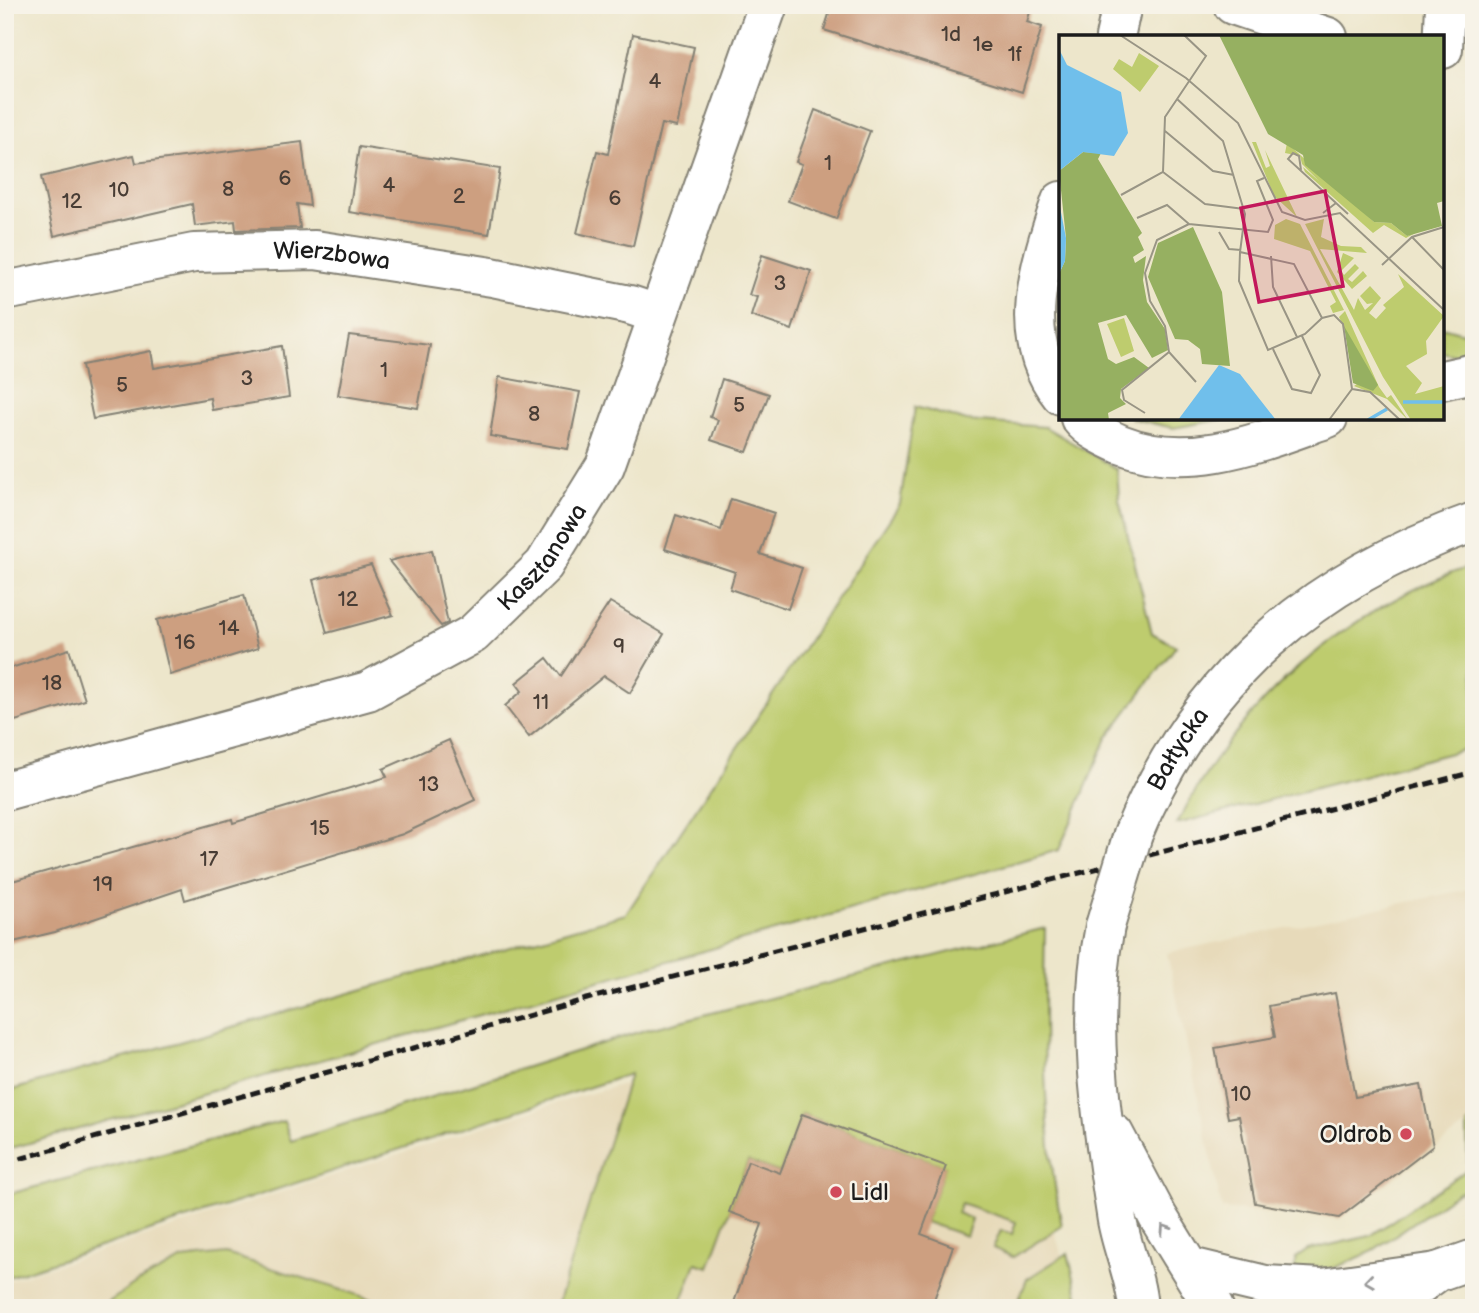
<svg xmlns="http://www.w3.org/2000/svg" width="1479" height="1313" viewBox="0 0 1479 1313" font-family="'Balsamiq Sans',sans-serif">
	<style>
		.built { fill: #e7daba }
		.green { fill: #becc6e; stroke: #6d7445; stroke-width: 2 }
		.building { fill: #cd9f80 }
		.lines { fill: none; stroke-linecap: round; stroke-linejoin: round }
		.minor-casing { stroke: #848174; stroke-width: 42 }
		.secondary-casing { stroke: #848174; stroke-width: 42 }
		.minor { stroke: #fff; stroke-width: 38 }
		.secondary { stroke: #fff; stroke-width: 38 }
		.rail { stroke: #1c1c1c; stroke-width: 5; stroke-dasharray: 10 5; stroke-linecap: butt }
		.secondary-bridge-casing { stroke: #848174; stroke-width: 42; stroke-linecap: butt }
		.secondary-bridge { stroke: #fff; stroke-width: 38 }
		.oneway { stroke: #999 }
		.poi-dot { fill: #d1495b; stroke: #f7f3e8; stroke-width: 2.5 }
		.labels { text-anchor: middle; stroke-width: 5; stroke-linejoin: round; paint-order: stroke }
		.number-label { font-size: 21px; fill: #483d35 }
		.street-label { font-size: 24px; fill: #1c1c1c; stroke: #f7f3e8 }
		.poi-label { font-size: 24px; fill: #1c1c1c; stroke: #f7f3e8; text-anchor: end }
		.inset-river { fill: none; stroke: #70bfeb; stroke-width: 3.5 }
		.inset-road { fill: none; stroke: #999585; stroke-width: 2 }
		.view { fill: #c2185b; fill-opacity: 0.15; stroke: #c2185b; stroke-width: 3.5 }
		.inset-edge { fill: none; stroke: #1c1c1c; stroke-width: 3.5 }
	</style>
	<rect width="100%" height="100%" fill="#f7f3e8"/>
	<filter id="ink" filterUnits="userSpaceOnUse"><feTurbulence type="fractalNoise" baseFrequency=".0143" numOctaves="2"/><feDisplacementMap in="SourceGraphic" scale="14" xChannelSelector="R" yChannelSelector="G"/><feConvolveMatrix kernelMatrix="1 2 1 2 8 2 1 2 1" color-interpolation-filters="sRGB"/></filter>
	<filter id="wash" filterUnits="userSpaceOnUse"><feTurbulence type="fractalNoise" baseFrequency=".00686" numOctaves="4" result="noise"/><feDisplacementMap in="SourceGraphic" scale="28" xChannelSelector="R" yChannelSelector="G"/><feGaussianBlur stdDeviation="1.57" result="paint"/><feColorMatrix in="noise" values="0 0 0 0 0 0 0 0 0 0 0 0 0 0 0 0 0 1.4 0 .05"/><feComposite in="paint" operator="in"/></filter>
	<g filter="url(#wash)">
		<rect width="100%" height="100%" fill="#ede6cb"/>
		<g class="built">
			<polygon points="1474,888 1474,1120 1339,1219 1222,1209 1167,953"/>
			<polygon points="681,1068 1046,1199 1066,1272 1054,1308 5,1308 5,1282 553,1104"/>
		</g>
		<g class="green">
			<polygon points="1442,327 1474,336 1474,352 1453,355 1442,352"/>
			<polygon points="915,407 967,421 1045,427 1117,469 1119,500 1152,633 1176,646 1107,738 1059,850 5,1150 5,1092 626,914 900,504"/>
			<polygon points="1131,418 1229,418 1173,428"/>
			<path d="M1474 565V747L1177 824C1239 703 1344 609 1474 565Z"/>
			<path d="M1045 928C1043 1028 1042 1128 1062 1226L1013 1257 993 1248 1001 1230 1012 1234 1016 1222 961 1203 957 1213 972 1219 966 1236 925 1222 945 1166 802 1114 780 1173 748 1161 709 1267 696 1263 679 1308H556L630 1074 5 1278V1195L284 1121 291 1141 645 1030Z"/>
			<polygon points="1474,1120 1474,1197 1460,1191 1369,1253 1334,1268 1294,1272 1296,1258 1308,1250 1370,1236 1468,1169 1467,1125"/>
			<polygon points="1068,1253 1081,1308 1016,1308 1027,1279"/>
			<polygon points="226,1254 400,1308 100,1308 138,1282 183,1259"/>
		</g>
		<g id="blocks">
			<g class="building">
				<polygon points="832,5 1032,5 1027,22 1042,27 1022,92 824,30"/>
				<polygon points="633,34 694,47 677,127 661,124 633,246 577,233 597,151 608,154"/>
				<polygon points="815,110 870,131 836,219 788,201 802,164 796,162"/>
				<polygon points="302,142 310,206 297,204 300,228 236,230 235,221 195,226 192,204 54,236 41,177 134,155 136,163"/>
				<polygon points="359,147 500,169 489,234 349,212"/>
				<polygon points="762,255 811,271 792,330 751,316 757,297 749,295"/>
				<polygon points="349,335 430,345 418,408 338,395"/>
				<polygon points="282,346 289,397 212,410 210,398 93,419 82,365 151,351 154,368"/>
				<polygon points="499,377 580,392 568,449 490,436"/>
				<polygon points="722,379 769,394 747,452 711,440 718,420 710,417"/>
				<polygon points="731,499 774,513 760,554 802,568 788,609 730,589 735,572 665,549 676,515 721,530"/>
				<polygon points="432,550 448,623 441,626 389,561"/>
				<polygon points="371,565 393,615 327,633 313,580"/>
				<polygon points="244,595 258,648 170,675 157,620"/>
				<polygon points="610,602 664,634 630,693 604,676 529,737 505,706 522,691 516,683 547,658 561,676"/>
				<polygon points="69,649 85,700 5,724 5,670"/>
				<polygon points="449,740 475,800 403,834 185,900 182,889 55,932 5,944 5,883 232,819 233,823 387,777 383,769"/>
				<polygon points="1335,993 1355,1097 1421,1085 1433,1146 1339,1218 1255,1203 1239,1116 1228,1118 1215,1048 1275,1037 1269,1006"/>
				<polygon points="802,1114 946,1166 921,1234 953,1246 931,1308 732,1308 762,1224 729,1212 748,1161 780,1173"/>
			</g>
		</g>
	</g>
	<g filter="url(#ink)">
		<use href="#blocks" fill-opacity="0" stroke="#848174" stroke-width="2"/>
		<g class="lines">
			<defs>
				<g id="minor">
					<polyline points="1233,5 1328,37"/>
					<polyline points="1115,37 1122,5"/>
					<polyline points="1443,49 1445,5"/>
					<path d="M1061 201C1040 262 1015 338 1061 395"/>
					<path id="s1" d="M5 291 194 253 315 250 492 277 630 305 657 314"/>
					<polyline points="1442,380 1474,373"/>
					<path d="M1080 418C1089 430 1107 438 1120 444 1191 472 1260 442 1328 418"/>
					<path id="s2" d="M5 791 368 691 473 634 544 565 605 466 768 5"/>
					<polyline points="1190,1267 1265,1285 1322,1288 1437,1272"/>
					<polyline points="1387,1308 1437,1272 1474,1259"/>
				</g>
				<g id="secondary">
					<path id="s3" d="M1133 834C1198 676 1314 579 1474 522"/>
					<path d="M1105 926C1086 1020 1101 1119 1116 1214 1120 1245 1136 1276 1138 1308"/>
					<polyline points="1114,1134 1158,1217 1214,1308"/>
				</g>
			</defs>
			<use href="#minor" class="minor-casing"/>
			<use href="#secondary" class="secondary-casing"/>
			<use href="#minor" class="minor"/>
			<use href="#secondary" class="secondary"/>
			<polyline class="rail" points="5,1163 587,999 1474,772"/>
			<defs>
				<polyline id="secondary-bridge" points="1105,926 1133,834"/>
			</defs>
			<use href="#secondary-bridge" class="secondary-bridge-casing"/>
			<use href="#secondary-bridge" class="secondary-bridge"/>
		</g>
		<defs><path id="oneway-chevron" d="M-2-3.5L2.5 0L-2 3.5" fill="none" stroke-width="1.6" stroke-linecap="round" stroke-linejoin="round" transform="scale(1.75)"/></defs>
		<g class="oneway">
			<use href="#oneway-chevron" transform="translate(1165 1229) rotate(-123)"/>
			<use href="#oneway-chevron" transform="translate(1369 1281) rotate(172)"/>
		</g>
	</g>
	<g class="poi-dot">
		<circle cx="1406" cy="1134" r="7"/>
		<circle cx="836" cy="1192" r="7"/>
	</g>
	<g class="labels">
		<g class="number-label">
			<text x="951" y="41">1d</text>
			<text x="983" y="51">1e</text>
			<text x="1015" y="61">1f</text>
			<text x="655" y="88">4</text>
			<text x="828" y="170">1</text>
			<text x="285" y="185">6</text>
			<text x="389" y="192">4</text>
			<text x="228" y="196">8</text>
			<text x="119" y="197">10</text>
			<text x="459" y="203">2</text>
			<text x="615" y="205">6</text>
			<text x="72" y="208">12</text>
			<text x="780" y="290">3</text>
			<text x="384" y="377">1</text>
			<text x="247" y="385">3</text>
			<text x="122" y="392">5</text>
			<text x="739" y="412">5</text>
			<text x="534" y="421">8</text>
			<text x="348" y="606">12</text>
			<text x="229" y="635">14</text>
			<text x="185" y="649">16</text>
			<text x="619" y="653">9</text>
			<text x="52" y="690">18</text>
			<text x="541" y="709">11</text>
			<text x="429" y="791">13</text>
			<text x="320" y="835">15</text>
			<text x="209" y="866">17</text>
			<text x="103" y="891">19</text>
			<text x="1241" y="1101">10</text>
		</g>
		<g class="street-label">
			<text dy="8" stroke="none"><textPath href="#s1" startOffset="331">Wierzbowa</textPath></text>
			<text dy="8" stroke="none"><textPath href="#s2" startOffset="600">Kasztanowa</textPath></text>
			<text dy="8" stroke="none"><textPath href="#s3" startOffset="96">Bałtycka</textPath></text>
		</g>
		<g class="poi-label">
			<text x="1392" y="1142">Oldrob</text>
			<text x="850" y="1200" text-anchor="start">Lidl</text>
		</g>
	</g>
	<g transform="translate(1059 35)">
		<rect width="385" height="385" fill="#ede6cb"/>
		<path d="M80 18 100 31 81 57 54 34 60 24 73 32ZM193 107H197L207 133 211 131 206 115 238 182 215 161ZM228 108 315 187 332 188 348 201 360 196 347 203 325 190 314 198 246 137 244 132 260 146 243 129 241 121 226 118ZM227 184 241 189 285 275 274 278 271 271 277 267 251 216 215 204 216 190ZM265 184 262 202 282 211 302 212 308 218 261 214 295 275 299 263 306 275 314 268 308 269 301 261 311 251 322 263 310 278 317 284 327 273 324 270 345 252 339 239 385 281 367 306 368 319 347 331 363 348 356 359 385 351V385H352L324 342 246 189ZM284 218 295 223 282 236 285 240 296 229 300 233 289 244 293 247 304 236 308 241 293 254 278 237ZM286 276 320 352 328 363 332 360 349 385 328 364 295 351 301 347 314 356 280 282ZM65 283 75 316 62 322 48 289Z" fill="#becc6e"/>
		<path d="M160 0H385V166L378 168 383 191 348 201 332 188 315 187 246 130 244 120 209 99ZM24 117 42 118 39 124 83 198 79 202 85 215 74 222 76 228 87 221 84 245 88 267 106 294 109 315 93 323 67 280 39 288 49 324 57 329 75 322 90 333 62 354 61 363 67 369 49 378 50 385H0V239L6 226 7 203 0 136ZM134 192 163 257 171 331 143 329 141 314 129 305 116 304 89 242 99 208ZM285 291 319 350 314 356 294 348Z" fill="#96b061"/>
		<path d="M0 14 8 30 62 57 69 98 55 121 24 117 0 136ZM0 167 7 203 6 226 0 239ZM160 330 181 339 217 385H119Z" fill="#70bfeb"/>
		<path class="inset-river" d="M344 367H385M309 385 328 374"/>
		<path class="inset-road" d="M61 0 127 43 179 88 223 177 246 185 281 178 385 275M118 64 164 106 186 179 181 217 180 246 209 315 246 299 263 283 235 229 181 217M106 96 154 136 175 140M242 135 240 121 234 118 229 124 277 168M104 137 146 169 185 174M62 160 104 137 106 82 147 21 125 0M264 178 277 168 289 179M78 183 108 170 130 189 209 197 214 185 198 146 205 143M160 197 170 214 182 215M353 202 385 235M212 221 214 252 238 302M323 230 353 202 385 192M263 283 275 280 284 289 293 354 270 385M214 314 233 354 252 358 261 340 243 301M110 317 137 347M293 354 311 357 341 385M86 378 65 365 63 355 110 317 106 291 91 266 86 238 98 205 130 189"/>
		<path class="view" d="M266 156 284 251 200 267 182 173Z"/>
		<rect width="385" height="385" class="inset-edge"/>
	</g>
	<rect width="1479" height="1313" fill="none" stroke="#f7f3e8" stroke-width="28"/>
</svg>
